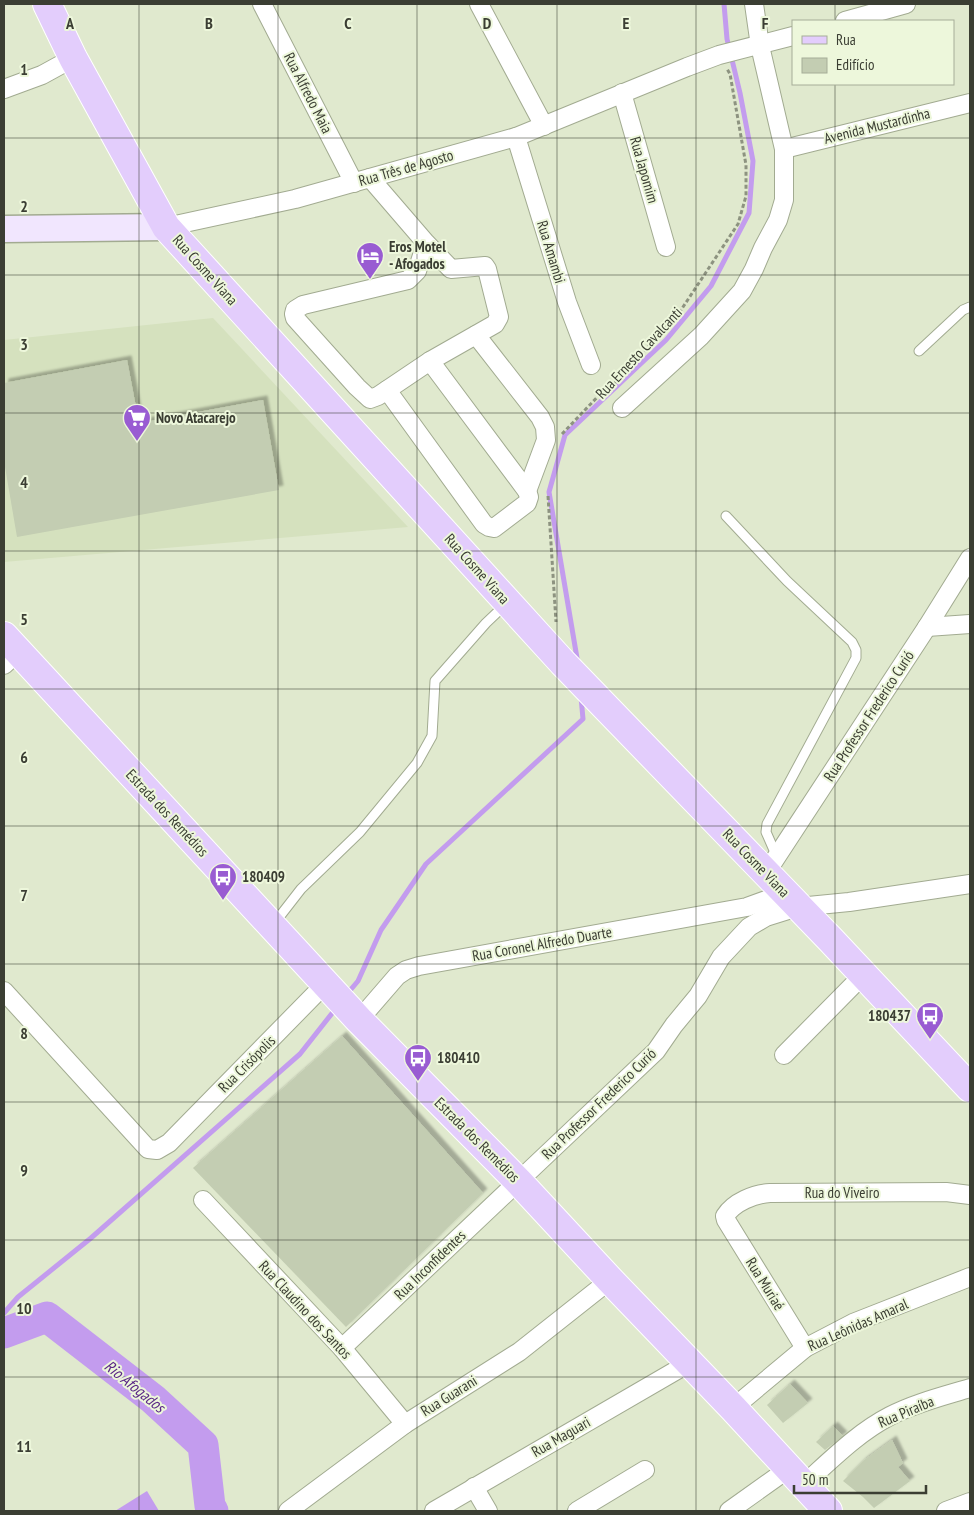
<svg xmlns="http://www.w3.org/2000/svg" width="974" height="1515" viewBox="0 0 974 1515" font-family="'PT Sans Narrow',sans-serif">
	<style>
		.built { fill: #d5e1be }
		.water { fill: #c39cee }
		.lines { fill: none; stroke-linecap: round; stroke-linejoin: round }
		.stream { stroke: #c39cee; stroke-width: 5 }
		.river { stroke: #c39cee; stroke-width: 31 }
		.building { fill: #c3cdb2; filter: url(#shadow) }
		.lane-casing { stroke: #a2ab91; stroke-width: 11 }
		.street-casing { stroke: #a2ab91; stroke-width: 20 }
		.secondary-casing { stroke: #a2ab91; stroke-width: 29 }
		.primary-casing { stroke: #fff; stroke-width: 30 }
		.path { stroke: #8d9380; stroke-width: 3; stroke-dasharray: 4 2.5; stroke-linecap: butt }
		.lane { stroke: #fff; stroke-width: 9 }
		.street { stroke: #fff; stroke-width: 18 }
		.secondary { stroke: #f1e6fe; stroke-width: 26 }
		.primary { stroke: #e3cdfc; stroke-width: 28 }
		.grid { fill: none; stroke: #3b3e33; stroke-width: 1; stroke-opacity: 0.55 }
		.labels { text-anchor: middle; stroke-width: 4; stroke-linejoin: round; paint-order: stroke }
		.street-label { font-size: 15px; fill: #3b3e33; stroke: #edf7db }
		.poi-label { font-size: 15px; font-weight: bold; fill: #3b3e33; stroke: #edf7db; text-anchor: start }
		.water-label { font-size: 16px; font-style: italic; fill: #5b2786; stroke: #edf7db }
		.grid-label { font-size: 16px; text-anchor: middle; font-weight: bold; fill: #3b3e33; stroke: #edf7db; stroke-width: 4; stroke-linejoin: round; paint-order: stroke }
	</style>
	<defs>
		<filter id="shadow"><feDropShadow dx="4.5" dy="-4.5" stdDeviation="1" flood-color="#0004"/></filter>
	</defs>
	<rect width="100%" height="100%" fill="#e0e9ce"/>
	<polygon class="built" points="213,318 408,527 4,562 4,340"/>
	<polygon class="water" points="147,1491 159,1511 115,1511"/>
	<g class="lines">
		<g class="stream">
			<polyline points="578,664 549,492 565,435 666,340 711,286 749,213 753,161 740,93 727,39 724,4"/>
			<polyline points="347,994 358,981 381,930 426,864 583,719 581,697"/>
			<polyline points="4,1313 18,1297 91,1238 300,1054 337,1007"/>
		</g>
		<polyline class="river" points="4,1333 47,1317 153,1399 203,1445 210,1506 213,1511"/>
	</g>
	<g class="building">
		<polygon points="127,360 139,423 263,400 279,490 17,537 4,461 4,383"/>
		<polygon points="342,1036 483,1193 346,1327 193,1168"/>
		<polygon points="790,1384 808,1403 783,1423 767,1405"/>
		<polygon points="833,1426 843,1436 825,1450 816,1442"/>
		<polygon points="892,1440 903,1463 898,1467 910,1481 874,1508 863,1497 843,1481 863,1461"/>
	</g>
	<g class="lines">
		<defs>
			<g id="lane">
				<polyline points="919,351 963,310 970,307"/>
				<polyline points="726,516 787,581 852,642 856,650 856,658 767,824 766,832 777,857"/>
				<polyline points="273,925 301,889 360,832 417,763 432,736 435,681 486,623 506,604"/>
			</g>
			<g id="street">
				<polyline points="262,4 354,183"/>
				<polyline points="479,4 544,126"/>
				<polyline points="845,21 906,4"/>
				<polyline points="4,89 42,75 73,58"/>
				<polyline points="622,93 666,247"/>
				<polyline points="516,137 567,302 591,365"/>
				<polyline points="784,149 970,103"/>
				<polyline points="370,178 426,243 451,269 485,266 487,269 499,317 495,324 430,361 378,396 370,399 357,387 295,318 294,314 295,310 303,305 408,280 417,271 426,243"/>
				<polyline points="166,227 295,199 516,137 687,67 719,55 793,36"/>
				<polyline points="476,335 540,417 545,427 546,440 527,491"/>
				<polyline points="387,390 484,524 489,527 494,528 527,503 529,497 527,491 430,361"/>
				<polyline points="622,408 701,336 742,291 754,269 763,248 778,220 784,200 784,149 760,46 754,4"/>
				<polyline points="927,627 970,624"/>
				<polyline points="4,665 18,652"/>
				<polyline points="766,873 927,627 970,558"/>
				<polyline points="4,991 148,1149 157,1150 169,1143 325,984"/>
				<polyline points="359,1020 397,976 406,970 419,966 747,907 785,893"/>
				<polyline points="784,1055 863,975"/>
				<polyline points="203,1200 342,1348 405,1424"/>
				<polyline points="342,1348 656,1051 674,1025 698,996 721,957 749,927 766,917 798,907 849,902 970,884"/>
				<path d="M805 1348 726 1220 725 1216C734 1202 754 1194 770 1193L946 1192 970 1195"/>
				<polyline points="733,1408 805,1348 853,1323 970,1277"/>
				<path d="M803 1485C830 1461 857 1433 890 1416 915 1403 944 1396 970 1388"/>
				<polyline points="474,1487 488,1511"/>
				<polyline points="288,1511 405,1424 519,1352 610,1280"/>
				<polyline points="434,1511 689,1363"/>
				<polyline points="577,1511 645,1470"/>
				<polyline points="729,1511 788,1469"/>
				<polyline points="946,1511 970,1502"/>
			</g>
			<polyline id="secondary" points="4,229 166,227"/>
			<g id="primary">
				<polyline points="47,4 73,58 166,227 563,663 830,939 970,1088"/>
				<polyline points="4,636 359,1020 518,1181 610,1280 733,1408 828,1511"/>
			</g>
		</defs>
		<use href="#lane" class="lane-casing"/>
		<use href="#street" class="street-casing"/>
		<use href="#secondary" class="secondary-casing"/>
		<use href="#primary" class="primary-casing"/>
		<g class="path">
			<polyline points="562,434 606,388 614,384 679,313 738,224 746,196 746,165 730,74 727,69"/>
			<polyline points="548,496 556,622"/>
		</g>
		<use href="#lane" class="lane"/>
		<use href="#street" class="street"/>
		<use href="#secondary" class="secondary"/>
		<use href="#primary" class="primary"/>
	</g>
	<path class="grid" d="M139 4V1511M278 4V1511M417 4V1511M557 4V1511M696 4V1511M835 4V21M835 84V1511M4 138H970M4 275H970M4 413H970M4 551H970M4 689H970M4 826H970M4 964H970M4 1102H970M4 1240H970M4 1377H970"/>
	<defs>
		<symbol id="hotel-pin" viewBox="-11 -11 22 30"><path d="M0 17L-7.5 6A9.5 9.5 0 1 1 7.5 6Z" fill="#995cd2" stroke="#edf7db"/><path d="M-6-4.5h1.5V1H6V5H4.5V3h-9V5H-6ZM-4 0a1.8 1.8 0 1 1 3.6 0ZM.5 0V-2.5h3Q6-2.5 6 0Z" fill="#fff"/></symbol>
		<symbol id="supermarket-pin" viewBox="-11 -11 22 30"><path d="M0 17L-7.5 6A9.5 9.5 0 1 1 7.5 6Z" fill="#995cd2" stroke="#edf7db"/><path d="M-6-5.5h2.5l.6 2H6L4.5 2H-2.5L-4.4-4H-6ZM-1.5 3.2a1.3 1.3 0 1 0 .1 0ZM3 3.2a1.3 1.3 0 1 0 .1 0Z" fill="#fff"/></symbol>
		<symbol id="bus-pin" viewBox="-11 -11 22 30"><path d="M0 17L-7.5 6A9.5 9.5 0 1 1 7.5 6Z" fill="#995cd2" stroke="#edf7db"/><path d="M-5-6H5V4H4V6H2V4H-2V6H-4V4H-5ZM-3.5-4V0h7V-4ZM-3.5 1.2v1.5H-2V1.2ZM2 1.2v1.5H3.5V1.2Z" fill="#fff"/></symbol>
	</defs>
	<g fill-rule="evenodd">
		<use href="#hotel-pin" x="354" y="240" width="32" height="43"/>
		<use href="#supermarket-pin" x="121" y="402" width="32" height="43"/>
		<use href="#bus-pin" x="207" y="861" width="32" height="43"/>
		<use href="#bus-pin" x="914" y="1000" width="32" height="43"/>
		<use href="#bus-pin" x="402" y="1042" width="32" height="43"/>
	</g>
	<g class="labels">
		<g class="street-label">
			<text transform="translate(308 93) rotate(63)" y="5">Rua Alfredo Maia</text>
			<text transform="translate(877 126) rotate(-14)" y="5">Avenida Mustardinha</text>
			<text transform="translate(406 168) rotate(-16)" y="5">Rua Três de Agosto</text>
			<text transform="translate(644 170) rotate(74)" y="5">Rua Japomim</text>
			<text transform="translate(551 252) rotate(73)" y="5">Rua Amambi</text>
			<text transform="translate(205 270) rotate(48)" y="5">Rua Cosme Viana</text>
			<text transform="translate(639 353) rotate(-47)" y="5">Rua Ernesto Cavalcanti</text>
			<text transform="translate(477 569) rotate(48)" y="5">Rua Cosme Viana</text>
			<text transform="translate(869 716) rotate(-57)" y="5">Rua Professor Frederico Curió</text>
			<text transform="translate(167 813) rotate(47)" y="5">Estrada dos Remédios</text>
			<text transform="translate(756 863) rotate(46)" y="5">Rua Cosme Viana</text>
			<text transform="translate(542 944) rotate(-10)" y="5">Rua Coronel Alfredo Duarte</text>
			<text transform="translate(247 1064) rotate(-45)" y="5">Rua Crisópolis</text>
			<text transform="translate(599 1104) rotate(-44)" y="5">Rua Professor Frederico Curió</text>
			<text transform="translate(477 1140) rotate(45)" y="5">Estrada dos Remédios</text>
			<text x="842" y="1198">Rua do Viveiro</text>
			<text transform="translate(430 1265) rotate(-44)" y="5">Rua Inconfidentes</text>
			<text transform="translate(765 1284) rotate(58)" y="5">Rua Muriaé</text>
			<text transform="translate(305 1310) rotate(47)" y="5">Rua Claudino dos Santos</text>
			<text transform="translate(858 1325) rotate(-24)" y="5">Rua Leônidas Amaral</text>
			<text transform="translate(449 1396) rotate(-32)" y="5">Rua Guarani</text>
			<text transform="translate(906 1412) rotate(-23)" y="5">Rua Piraíba</text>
			<text transform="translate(561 1437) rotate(-30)" y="5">Rua Maguari</text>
		</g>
		<g class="poi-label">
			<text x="389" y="252">Eros Motel<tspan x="389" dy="17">- Afogados</tspan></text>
			<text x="156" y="423">Novo Atacarejo</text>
			<text x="242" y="882">180409</text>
			<text x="911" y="1021" text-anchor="end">180437</text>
			<text x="437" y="1063">180410</text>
		</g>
		<g class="water-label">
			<text transform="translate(135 1386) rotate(39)" y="6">Rio Afogados</text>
		</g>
	</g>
	<g class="grid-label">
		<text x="70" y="29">A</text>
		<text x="209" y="29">B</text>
		<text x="348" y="29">C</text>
		<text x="487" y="29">D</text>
		<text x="626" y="29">E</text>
		<text x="765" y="29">F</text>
		<text x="24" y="75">1</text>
		<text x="24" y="212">2</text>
		<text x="24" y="350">3</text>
		<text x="24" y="488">4</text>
		<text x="24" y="625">5</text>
		<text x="24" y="763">6</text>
		<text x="24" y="901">7</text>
		<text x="24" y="1039">8</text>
		<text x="24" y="1176">9</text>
		<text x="24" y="1314">10</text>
		<text x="24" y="1452">11</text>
	</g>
	<rect width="974" height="1515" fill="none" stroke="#3b3e33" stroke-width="10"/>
	<rect x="792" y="20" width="162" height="65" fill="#edf7db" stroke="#a6ad98"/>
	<rect x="802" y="36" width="25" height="8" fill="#e3cdfc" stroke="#a6ad98"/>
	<text x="836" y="45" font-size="15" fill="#3b3e33">Rua</text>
	<rect x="802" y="58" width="25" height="15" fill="#c3cdb2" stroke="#a6ad98"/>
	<text x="836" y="70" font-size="15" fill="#3b3e33">Edifício</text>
	<path d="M794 1485v8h132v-8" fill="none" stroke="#3b3e33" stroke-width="2.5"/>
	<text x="802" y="1485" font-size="15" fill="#3b3e33" stroke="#edf7db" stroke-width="4" paint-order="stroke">50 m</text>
</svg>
